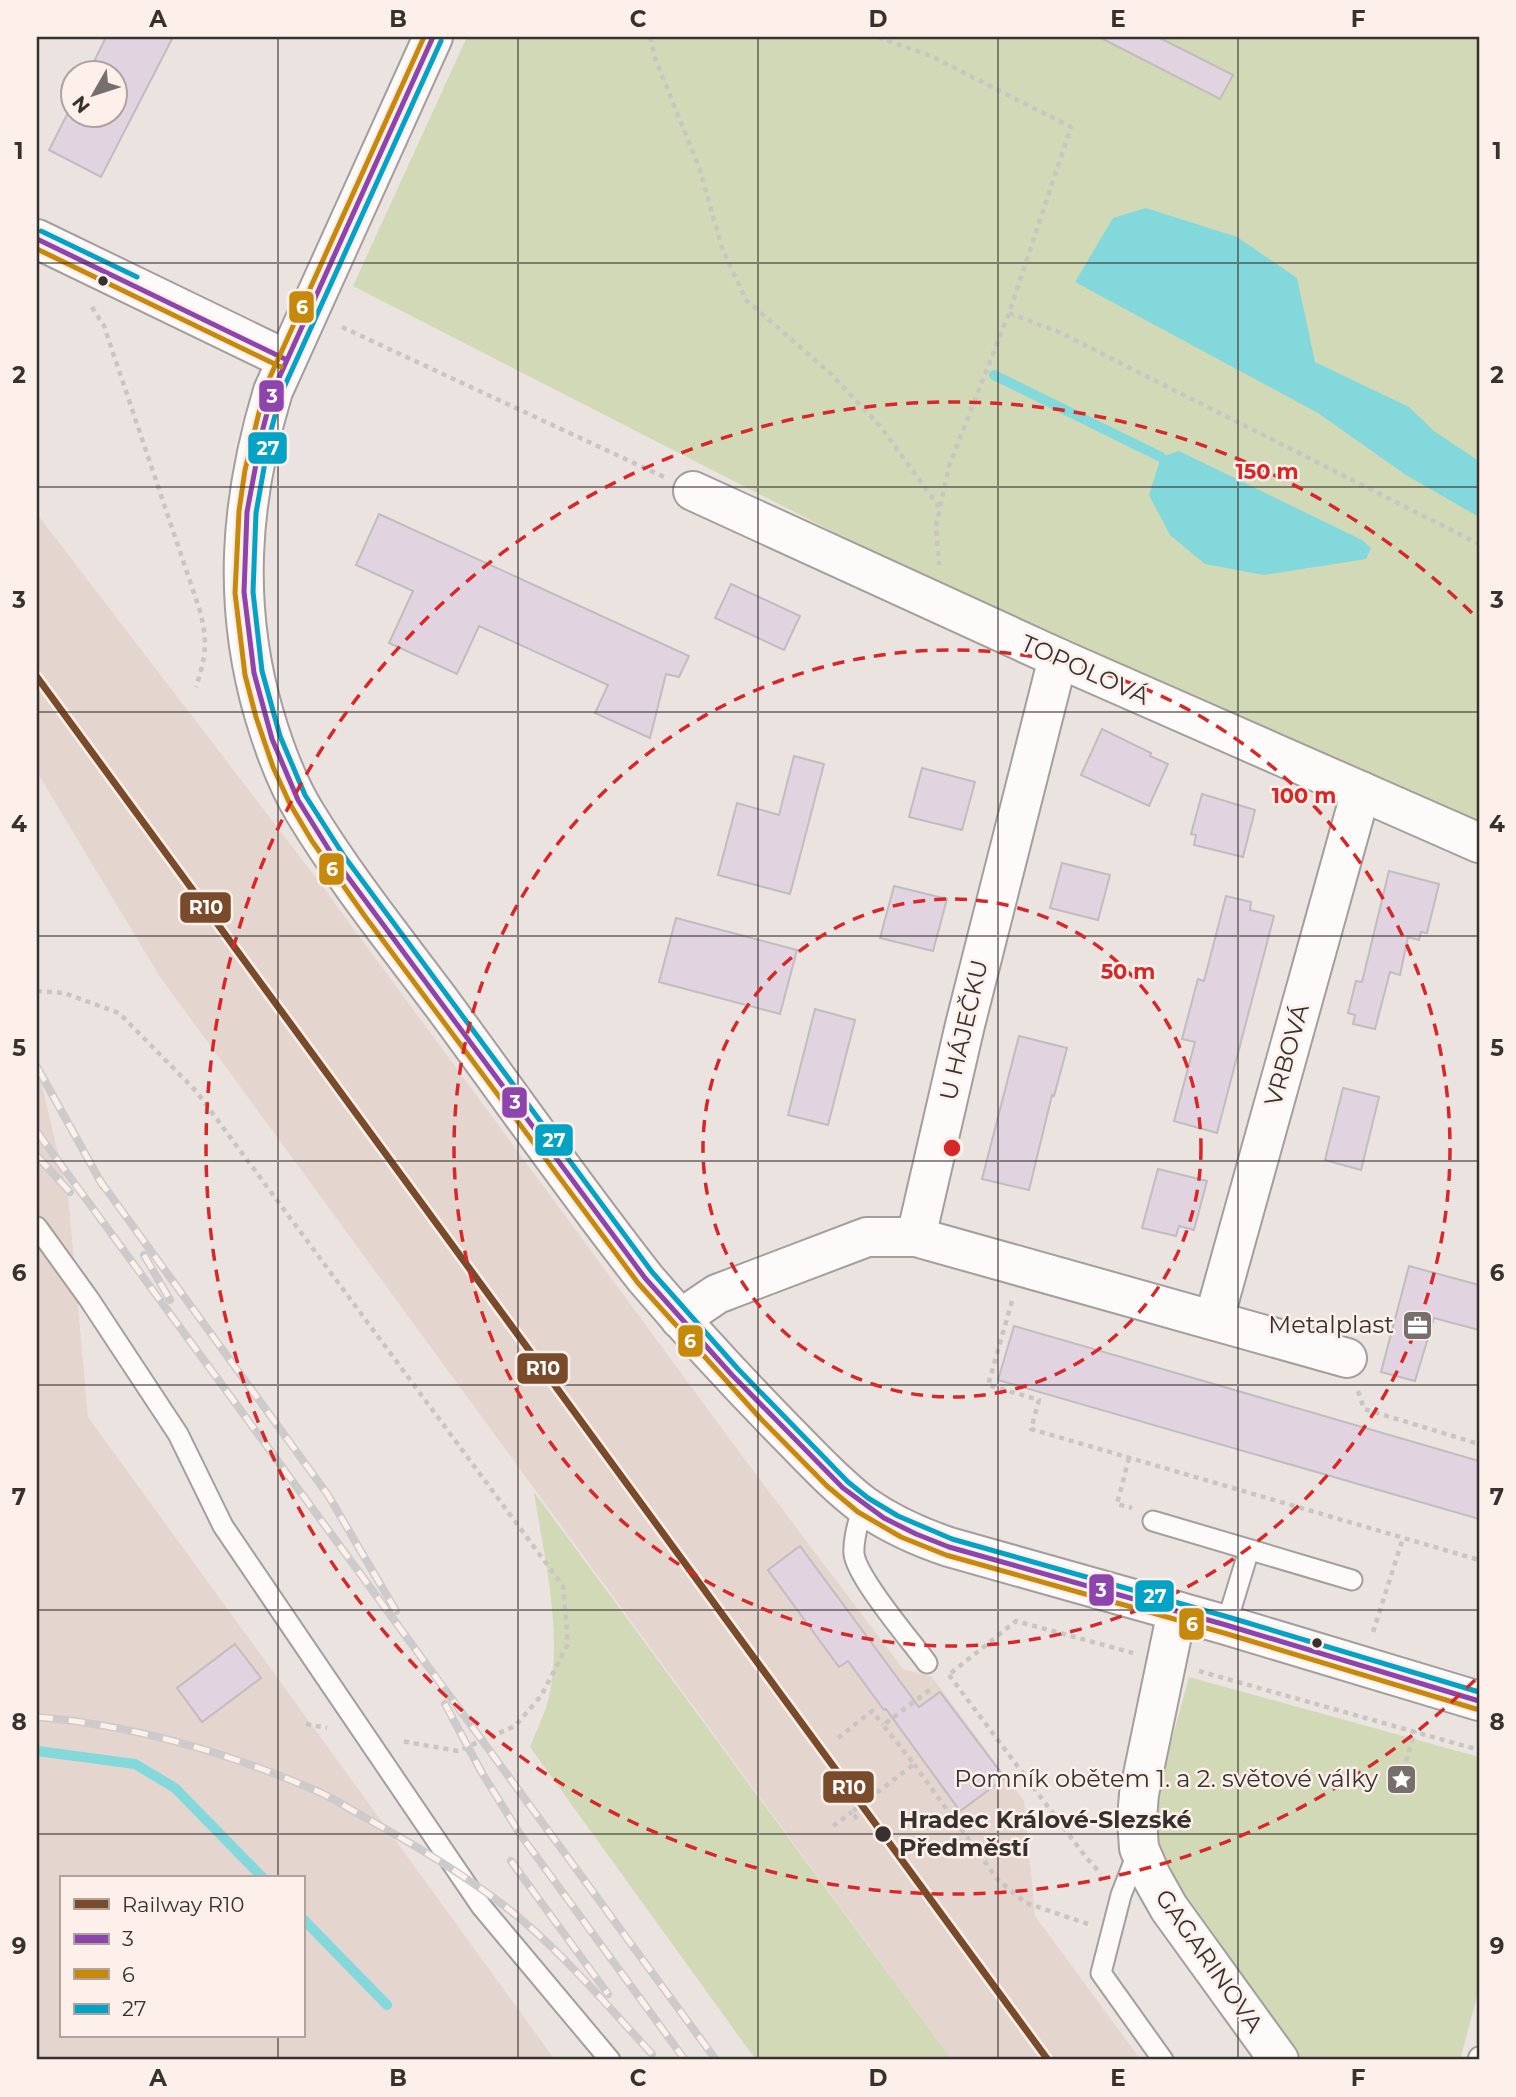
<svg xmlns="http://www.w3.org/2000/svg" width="1516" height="2097" viewBox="0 0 1516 2097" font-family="Montserrat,sans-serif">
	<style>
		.built { fill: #e5d5cf; fill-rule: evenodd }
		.green { fill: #d2d9b6 }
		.water { fill: #82d8da }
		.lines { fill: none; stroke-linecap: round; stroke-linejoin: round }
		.stream { stroke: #82d8da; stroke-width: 10 }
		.building { fill: #e1d4e0; stroke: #c1bcbd; stroke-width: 2 }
		.lane-casing { stroke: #a49e9c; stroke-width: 23 }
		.street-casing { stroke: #a49e9c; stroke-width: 42 }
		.secondary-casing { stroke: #a49e9c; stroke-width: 42 }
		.path { stroke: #c8c5c3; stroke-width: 4.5; stroke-dasharray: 5 5; stroke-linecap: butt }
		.lane { stroke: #fcfbfa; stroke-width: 19 }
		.street { stroke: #fcfbfa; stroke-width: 38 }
		.secondary { stroke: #fcfbfa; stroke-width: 38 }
		.rail-casing { stroke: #cccaca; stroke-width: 8 }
		.rail { stroke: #fdefea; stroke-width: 5; stroke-dasharray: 16; stroke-linecap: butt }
		.bus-1-casing { stroke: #fdefea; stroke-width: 10 }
		.bus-2-casing { stroke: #fdefea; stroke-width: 10 }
		.bus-3-casing { stroke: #fdefea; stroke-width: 10 }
		.bus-1 { stroke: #8e44ad; stroke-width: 5 }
		.bus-2 { stroke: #c7890c; stroke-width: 5 }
		.bus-3 { stroke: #03a3c6; stroke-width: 5 }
		.rail-1-casing { stroke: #fdefea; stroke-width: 12 }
		.rail-1 { stroke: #7a4b2a; stroke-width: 7 }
		.grid { fill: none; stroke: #37312f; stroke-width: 2; stroke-opacity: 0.55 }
		.ring { fill: none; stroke: #d62828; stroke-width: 3.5; stroke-dasharray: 12 9 }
		.bus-dot { fill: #37312f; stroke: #fdefea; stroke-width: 2.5 }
		.labels { text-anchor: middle; stroke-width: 5; stroke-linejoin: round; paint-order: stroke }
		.street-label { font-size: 24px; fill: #37312f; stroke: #fdefea }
		.poi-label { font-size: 24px; fill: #37312f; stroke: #fdefea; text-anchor: end }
		.stop-label { font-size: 24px; font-weight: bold; fill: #37312f; stroke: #fdefea; text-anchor: start }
		.centre { fill: #d62828; stroke: #fdefea; stroke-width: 3.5 }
		.ring-label { font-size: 21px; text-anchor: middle; font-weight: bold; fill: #d62828; stroke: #fdefea; stroke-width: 5; stroke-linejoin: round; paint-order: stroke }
		.line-badge { stroke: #fdefea; stroke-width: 2.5 }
		.badge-label { font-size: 19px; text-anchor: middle; font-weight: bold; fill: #fff }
		.neatline { fill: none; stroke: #37312f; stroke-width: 2.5 }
		.grid-label { font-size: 23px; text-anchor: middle; font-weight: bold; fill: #37312f }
	</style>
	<rect width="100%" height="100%" fill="#ebe3e0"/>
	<g class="built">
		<polygon points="37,514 317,879 743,1457 903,1669 932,1677 1024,1801 1035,1916 1141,2060 952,2060 160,977 37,772"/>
		<path d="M37 1065 68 1195 88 1417 555 2060H37ZM61 1878H303V2036H61Z"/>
	</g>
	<g class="green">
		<polygon points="467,37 1479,37 1479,824 890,561 353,286"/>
		<path d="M534 1492 952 2060H756L530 1747C536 1731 545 1714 549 1697 563 1630 544 1558 534 1492Z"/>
		<polygon points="1189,1677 1479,1757 1479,1989 1460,2060 1298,2060 1180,1896 1154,1835 1159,1787"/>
	</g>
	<g class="water">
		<polygon points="1146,208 1237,237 1297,278 1315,362 1409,407 1434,431 1479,461 1479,517 1406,475 1318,413 1075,282 1113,218"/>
		<polygon points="1179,451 1362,540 1371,548 1366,559 1264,575 1205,564 1170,535 1149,495 1161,457"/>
	</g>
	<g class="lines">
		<g class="stream">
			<polyline points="994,375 1161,457"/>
			<polyline points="37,1751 135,1764 175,1788 263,1878"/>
			<polyline points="303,1919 387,2005"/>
		</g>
	</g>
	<g class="building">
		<polygon points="106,37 173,37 101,177 49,150 74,101 74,116 116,116 116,74 88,74"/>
		<polygon points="1099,37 1158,37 1233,75 1220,99"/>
		<polygon points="379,514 689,656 679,677 666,674 650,738 595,713 608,685 479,626 457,674 389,643 413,591 356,565"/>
		<polygon points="731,584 800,616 784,650 715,618"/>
		<polygon points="1102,729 1151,753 1150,756 1168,764 1149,806 1081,775"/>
		<polygon points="794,756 824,764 790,894 718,875 737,803 779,815"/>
		<polygon points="922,768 975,782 962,830 909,817"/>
		<polygon points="1202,794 1255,810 1243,857 1194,845 1196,835 1191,834"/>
		<polygon points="1062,863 1110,875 1098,920 1050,908"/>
		<polygon points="1389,871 1439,884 1427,933 1421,932 1419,940 1408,937 1400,975 1390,972 1375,1029 1353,1024 1355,1015 1348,1013 1356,981 1362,982"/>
		<polygon points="894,886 947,899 933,951 880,938"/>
		<polygon points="1226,896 1251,902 1250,910 1274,916 1217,1133 1174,1121 1195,1042 1182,1039 1198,979 1204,981"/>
		<polygon points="676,918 797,950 780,1014 659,982"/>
		<polygon points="815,1009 855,1020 828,1125 788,1115"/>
		<polygon points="1019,1036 1067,1048 1054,1096 1052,1095 1029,1190 982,1179"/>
		<polygon points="1343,1088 1379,1097 1361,1170 1325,1160"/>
		<polygon points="1158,1169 1207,1181 1194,1230 1179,1226 1176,1236 1142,1228"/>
		<polygon points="1409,1266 1479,1285 1479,1330 1434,1318 1415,1381 1381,1372"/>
		<polygon points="1014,1326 1479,1461 1479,1519 998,1380"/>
		<polygon points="800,1546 919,1707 940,1692 1005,1778 960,1811 886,1709 884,1710 848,1661 839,1667 768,1570"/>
		<polygon points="235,1644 261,1678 202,1722 177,1688"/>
	</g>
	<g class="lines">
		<defs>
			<g id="lane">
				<polyline points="37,1227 89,1299 178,1434 223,1526 481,1906 610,2060"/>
				<path d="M863 1505C859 1521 853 1537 854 1554 857 1578 911 1641 927 1663"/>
				<polyline points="1153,1521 1352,1580"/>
				<polyline points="1226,1625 1249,1550"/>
				<polyline points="1139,1849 1121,1895 1101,1973 1163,2060"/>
				<polyline points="1478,2060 1479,2057"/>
			</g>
			<g id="street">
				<polyline points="37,239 285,359"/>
				<polyline points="693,491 1058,658 1479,843"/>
				<polyline points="916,1237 965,1025 1058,658"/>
				<polyline points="680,1319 717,1294 867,1237 916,1237 1347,1358"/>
				<polyline points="1214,1319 1361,791"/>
				<polyline points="1177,1611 1139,1794 1137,1819 1139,1848 1151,1876 1169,1908 1279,2060"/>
			</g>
			<path id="secondary" d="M433 37 273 391C240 500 232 604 264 714 274 748 286 781 304 811 345 879 396 942 443 1005 510 1096 575 1189 645 1278 690 1331 737 1382 786 1432 811 1457 835 1484 863 1505 890 1524 919 1537 949 1547L1226 1625 1479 1701"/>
		</defs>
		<use href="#lane" class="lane-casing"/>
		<use href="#street" class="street-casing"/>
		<use href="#secondary" class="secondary-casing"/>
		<g class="path">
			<polyline points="650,37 655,58 700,170 722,248 746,300 831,374 880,426 940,508"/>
			<polyline points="878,37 931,56 1071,127 1009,313 949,466 936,526 939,565"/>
			<path d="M92 307 104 326 200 611C208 643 206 656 196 687"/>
			<polyline points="1009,313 1061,333 1479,544"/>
			<polyline points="342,327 664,477"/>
			<polyline points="37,991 64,993 119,1013 196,1091 563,1586 568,1644 541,1696 515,1726 458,1751 401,1741"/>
			<polyline points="1012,1301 988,1385 1039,1400 1031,1429 1479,1560"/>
			<polyline points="1358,1391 1364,1409 1479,1444"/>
			<polyline points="1129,1458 1117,1504 1132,1508"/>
			<polyline points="1373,1632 1403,1538"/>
			<polyline points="1199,1671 1479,1750"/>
			<polyline points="951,1673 1016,1621 1133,1653"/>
			<polyline points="949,1675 1085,1856 1101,1874"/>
			<polyline points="306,1724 327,1728"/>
			<polyline points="838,1738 872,1711 883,1725"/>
			<polyline points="914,1764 998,1880 1026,1903 1088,1924"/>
			<polyline points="1403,1771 1415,1731"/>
			<polyline points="860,1778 873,1796"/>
			<polyline points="857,1819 852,1812 914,1764 883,1725 931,1689"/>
			<polyline points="833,1826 852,1812"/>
		</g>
		<use href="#lane" class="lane"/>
		<use href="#street" class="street"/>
		<use href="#secondary" class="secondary"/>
		<defs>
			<g id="rail">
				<polyline points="37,1067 103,1186"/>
				<polyline points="37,1132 716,2060"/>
				<polyline points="37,1156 70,1192"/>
				<polyline points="98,1178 328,1495 396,1611"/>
				<polyline points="144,1255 170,1300"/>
				<polyline points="445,1704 482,1773 520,1834 685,2060"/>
				<path d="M37 1717C133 1725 229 1753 317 1791 333 1798 348 1808 364 1817 408 1841 453 1868 494 1898 554 1942 602 2000 652 2054"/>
				<polyline points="511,1861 608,1994"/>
			</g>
		</defs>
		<use href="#rail" class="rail-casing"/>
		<use href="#rail" class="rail"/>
		<defs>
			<g id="bus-1">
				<polyline points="433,37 273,391 262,432 247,512 244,592 254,673 272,739 298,800 336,861 645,1278 732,1375 843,1488 884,1518 916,1534 949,1547 1226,1625 1479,1701"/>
				<polyline points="37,239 285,359"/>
			</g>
			<g id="bus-2">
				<polyline points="424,37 265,388 245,470 239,511 235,593 245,675 256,717 273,767 290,804 312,841 364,915 638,1283 761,1419 827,1486 858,1512 901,1537 946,1555 1224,1633 1476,1709"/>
				<polyline points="37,249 281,367"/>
			</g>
			<g id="bus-3">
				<polyline points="441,41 281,394 270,434 256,513 253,592 262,671 280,736 305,795 344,856 652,1272 738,1369 848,1482 868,1498 898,1516 952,1539 1228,1617 1479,1692"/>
				<polyline points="41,231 137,277"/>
			</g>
		</defs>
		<use href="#bus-1" class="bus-1-casing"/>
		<use href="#bus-2" class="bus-2-casing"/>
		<use href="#bus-3" class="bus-3-casing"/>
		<use href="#bus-1" class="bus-1"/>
		<use href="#bus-2" class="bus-2"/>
		<use href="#bus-3" class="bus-3"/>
		<defs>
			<polyline id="rail-1" points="37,677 1048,2060"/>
		</defs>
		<use href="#rail-1" class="rail-1-casing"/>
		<use href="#rail-1" class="rail-1"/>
	</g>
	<path class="grid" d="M278 37V1878M518 37V2060M758 37V2060M998 37V2060M1238 37V2060M37 263H1479M37 487H1479M37 712H1479M37 936H1479M37 1161H1479M37 1385H1479M37 1610H1479M37 1834H1479M278 2036V2060"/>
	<g class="ring">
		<circle cx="952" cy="1148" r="249"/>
		<circle cx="952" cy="1148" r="498"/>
		<path d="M1475 1680A746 746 0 1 1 1475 616"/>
	</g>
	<defs>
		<symbol id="office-square" viewBox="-11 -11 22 22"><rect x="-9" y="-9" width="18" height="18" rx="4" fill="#766f6d" stroke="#fdefea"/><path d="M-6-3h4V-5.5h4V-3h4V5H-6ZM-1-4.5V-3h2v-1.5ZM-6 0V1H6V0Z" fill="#fff"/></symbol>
		<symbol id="sight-square" viewBox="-11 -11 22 22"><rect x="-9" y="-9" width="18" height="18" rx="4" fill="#766f6d" stroke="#fdefea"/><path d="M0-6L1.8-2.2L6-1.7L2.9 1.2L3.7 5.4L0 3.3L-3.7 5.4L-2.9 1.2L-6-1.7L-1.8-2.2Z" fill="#fff"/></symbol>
	</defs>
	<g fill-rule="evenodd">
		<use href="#office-square" x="1400" y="1308" width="35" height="35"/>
		<use href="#sight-square" x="1384" y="1762" width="35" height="35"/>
	</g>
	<g class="bus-dot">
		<circle cx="103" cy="281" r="6"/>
		<circle cx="1317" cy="1643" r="6"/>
		<circle cx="883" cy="1834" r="9"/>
	</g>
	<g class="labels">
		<g class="street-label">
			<text transform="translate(1085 670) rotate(24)" y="8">TOPOLOVÁ</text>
			<text transform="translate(964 1030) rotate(-77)" y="8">U HÁJEČKU</text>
			<text transform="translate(1287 1055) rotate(-74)" y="8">VRBOVÁ</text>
			<text transform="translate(1209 1961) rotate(55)" y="8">GAGARINOVA</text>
		</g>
		<g class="poi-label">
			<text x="1394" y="1333">Metalplast</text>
			<text x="1378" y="1787">Pomník obětem 1. a 2. světové války</text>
		</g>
		<g class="stop-label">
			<text x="899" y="1828">Hradec Králové-Slezské<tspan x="899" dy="28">Předměstí</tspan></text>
		</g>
	</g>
	<circle cx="952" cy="1148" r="10" class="centre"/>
	<g class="ring-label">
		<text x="1267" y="479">150 m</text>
		<text x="1304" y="803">100 m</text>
		<text x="1128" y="979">50 m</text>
	</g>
	<g class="line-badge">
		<rect x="288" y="290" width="27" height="34" rx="7" fill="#c7890c"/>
		<rect x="258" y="379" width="27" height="34" rx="7" fill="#8e44ad"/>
		<rect x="247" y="431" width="41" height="34" rx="7" fill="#03a3c6"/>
		<rect x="318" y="852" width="27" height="34" rx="7" fill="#c7890c"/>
		<rect x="179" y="891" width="53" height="33" rx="7" fill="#7a4b2a"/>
		<rect x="501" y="1086" width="27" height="33" rx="7" fill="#8e44ad"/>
		<rect x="534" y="1123" width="40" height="34" rx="7" fill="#03a3c6"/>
		<rect x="677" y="1324" width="27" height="34" rx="7" fill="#c7890c"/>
		<rect x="516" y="1352" width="53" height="33" rx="7" fill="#7a4b2a"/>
		<rect x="1088" y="1573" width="27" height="34" rx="7" fill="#8e44ad"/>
		<rect x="1134" y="1579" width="41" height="34" rx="7" fill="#03a3c6"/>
		<rect x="1178" y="1607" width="27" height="34" rx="7" fill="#c7890c"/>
		<rect x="822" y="1770" width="53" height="34" rx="7" fill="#7a4b2a"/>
	</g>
	<g class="badge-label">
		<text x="302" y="314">6</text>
		<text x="272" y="403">3</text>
		<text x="268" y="455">27</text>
		<text x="332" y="876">6</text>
		<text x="206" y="914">R10</text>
		<text x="515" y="1109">3</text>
		<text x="554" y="1147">27</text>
		<text x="690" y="1348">6</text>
		<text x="543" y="1375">R10</text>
		<text x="1101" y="1597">3</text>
		<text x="1155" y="1603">27</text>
		<text x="1192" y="1631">6</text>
		<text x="849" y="1794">R10</text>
	</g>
	<rect width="1516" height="2097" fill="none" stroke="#fdefea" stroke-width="77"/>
	<rect x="60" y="1876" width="245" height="161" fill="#fdefea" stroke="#aea39f" stroke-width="2"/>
	<rect x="74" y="1899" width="35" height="10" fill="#7a4b2a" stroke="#aea39f" stroke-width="2"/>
	<text x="122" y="1912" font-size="21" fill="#37312f">Railway R10</text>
	<rect x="74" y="1934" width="35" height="10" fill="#8e44ad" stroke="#aea39f" stroke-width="2"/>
	<text x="122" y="1946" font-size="21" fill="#37312f">3</text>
	<rect x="74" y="1969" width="35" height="10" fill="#c7890c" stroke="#aea39f" stroke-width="2"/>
	<text x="122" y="1982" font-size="21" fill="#37312f">6</text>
	<rect x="74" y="2004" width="35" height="10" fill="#03a3c6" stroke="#aea39f" stroke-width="2"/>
	<text x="122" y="2016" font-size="21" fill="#37312f">27</text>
	<g transform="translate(94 94) rotate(231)"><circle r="33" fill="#fdefea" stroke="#aea39f" stroke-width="2"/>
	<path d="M0-5L12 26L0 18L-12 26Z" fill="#766f6d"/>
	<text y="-10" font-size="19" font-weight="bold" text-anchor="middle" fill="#37312f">N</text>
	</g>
	<rect x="38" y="38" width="1440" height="2020" class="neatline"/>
	<g class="grid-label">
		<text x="158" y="27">A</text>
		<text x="398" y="27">B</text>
		<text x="638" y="27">C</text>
		<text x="878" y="27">D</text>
		<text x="1118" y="27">E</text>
		<text x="1358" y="27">F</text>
		<text x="19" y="159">1</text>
		<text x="1497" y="159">1</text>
		<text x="19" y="383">2</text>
		<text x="1497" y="383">2</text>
		<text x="19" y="608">3</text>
		<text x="1497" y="608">3</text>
		<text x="19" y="832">4</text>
		<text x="1497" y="832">4</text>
		<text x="19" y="1056">5</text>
		<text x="1497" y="1056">5</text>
		<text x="19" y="1281">6</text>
		<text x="1497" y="1281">6</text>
		<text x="19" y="1505">7</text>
		<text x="1497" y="1505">7</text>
		<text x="19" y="1730">8</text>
		<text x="1497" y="1730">8</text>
		<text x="19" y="1954">9</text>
		<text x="1497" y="1954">9</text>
		<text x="158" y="2086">A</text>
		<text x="398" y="2086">B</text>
		<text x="638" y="2086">C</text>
		<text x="878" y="2086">D</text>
		<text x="1118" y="2086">E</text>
		<text x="1358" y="2086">F</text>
	</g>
</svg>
